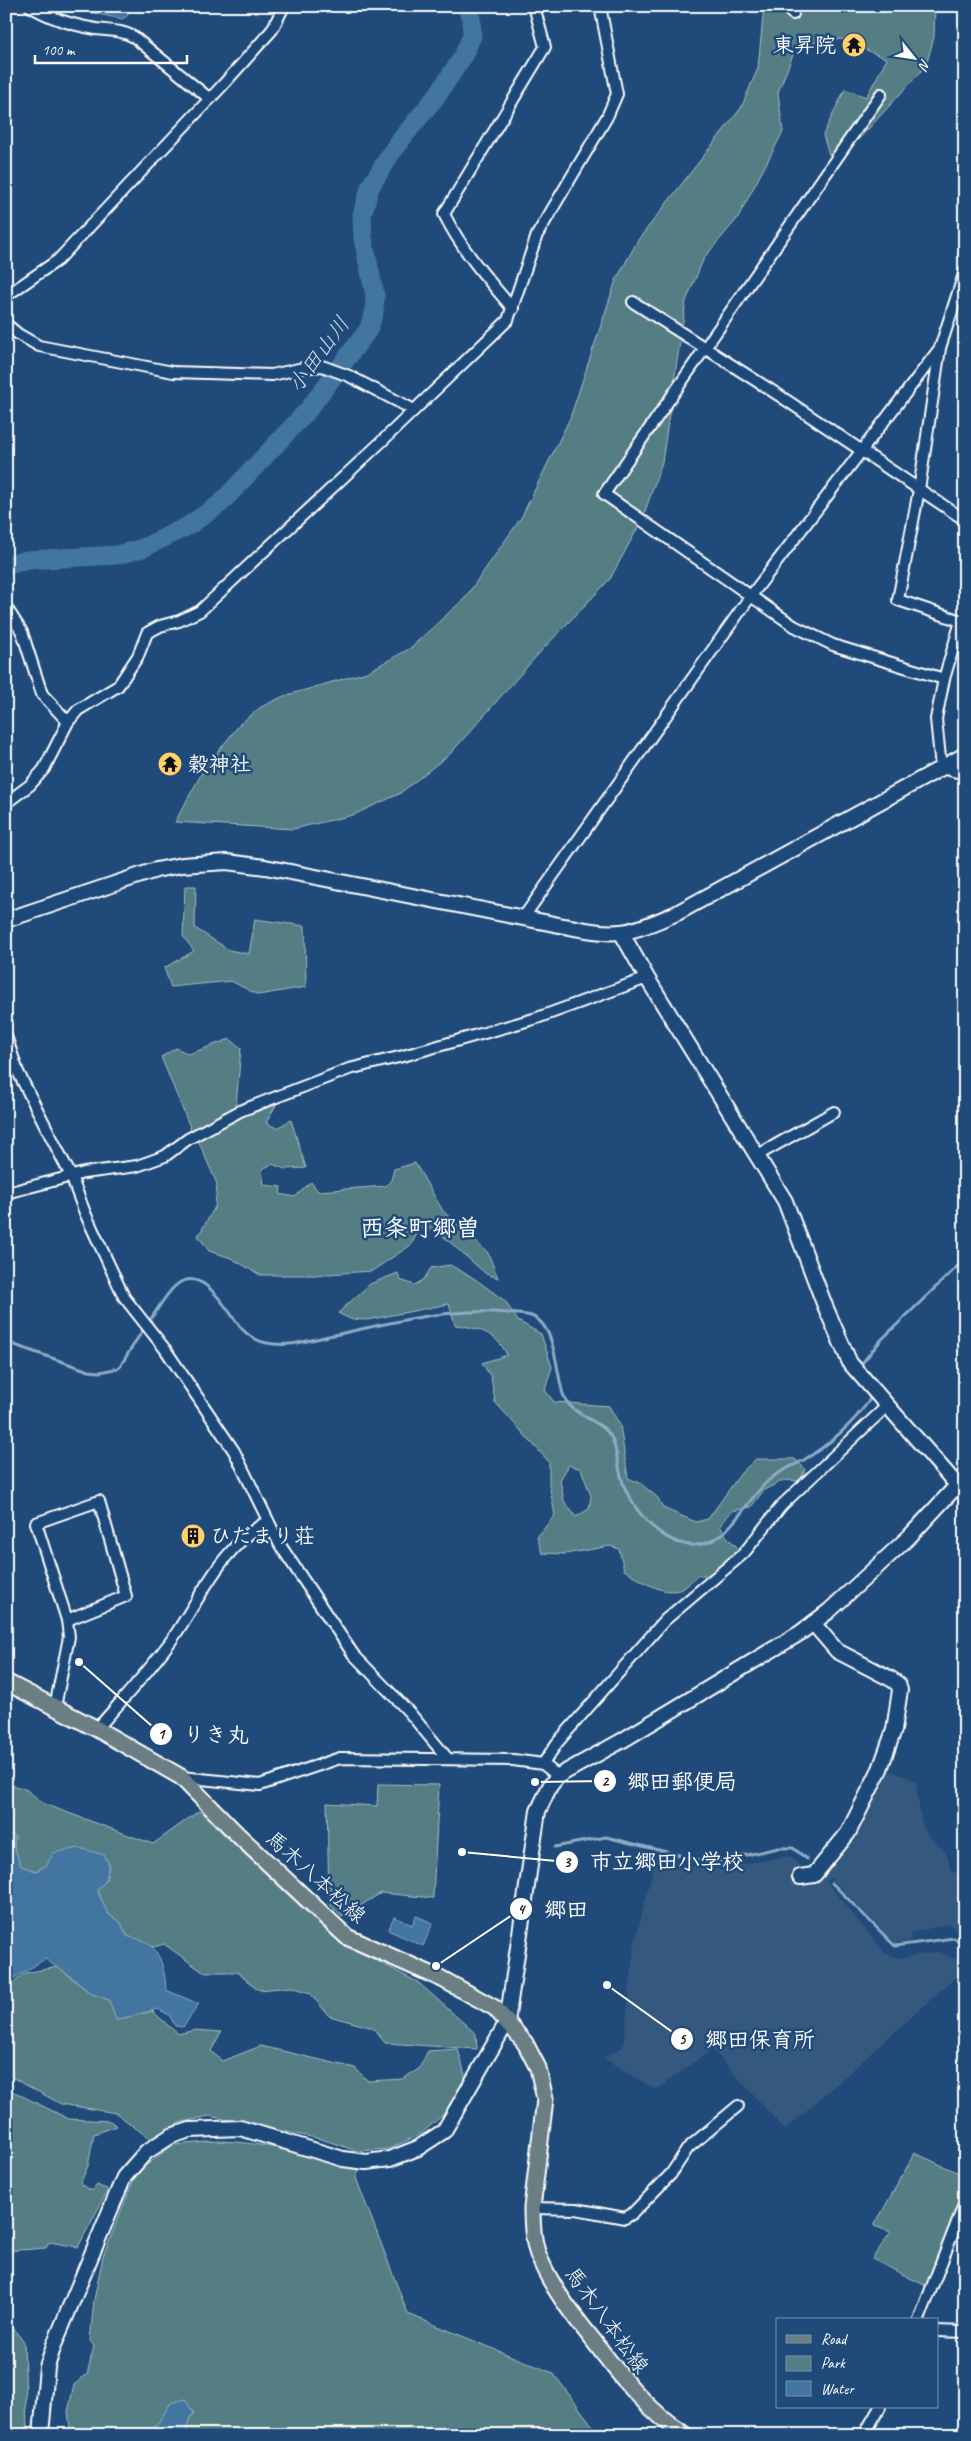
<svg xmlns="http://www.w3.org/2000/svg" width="971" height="2441" viewBox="0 0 971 2441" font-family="Caveat,'Klee One',sans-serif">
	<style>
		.built { fill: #35587e }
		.green { fill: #547d84; stroke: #aabec2; fill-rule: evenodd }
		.water { fill: #42759f; stroke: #8eacc5 }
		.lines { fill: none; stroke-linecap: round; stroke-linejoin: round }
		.stream { stroke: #8eacc5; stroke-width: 3 }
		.river { stroke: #42759f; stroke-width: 19 }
		.street-casing { stroke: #fff; stroke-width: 14 }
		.secondary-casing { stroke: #fff; stroke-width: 18 }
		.primary-casing { stroke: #fff; stroke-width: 19 }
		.street { stroke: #1f4a7a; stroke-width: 10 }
		.secondary { stroke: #1f4a7a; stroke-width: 14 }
		.primary { stroke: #6b7e84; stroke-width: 15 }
		.labels { text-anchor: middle; stroke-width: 5; stroke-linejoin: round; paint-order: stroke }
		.poi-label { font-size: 21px; font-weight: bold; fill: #fff; stroke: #1f4a7a; text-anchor: start }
		.street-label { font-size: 21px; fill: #fff; stroke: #1f4a7a }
		.water-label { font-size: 22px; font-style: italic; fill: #d0dce7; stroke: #1f4a7a }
		.quarter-label { font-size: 24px; font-weight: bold; fill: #fff; stroke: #1f4a7a }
		.leader { fill: none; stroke: #fff; stroke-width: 2 }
		.callout-dot { fill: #fff; stroke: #1f4a7a; stroke-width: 2 }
		.mark-label { font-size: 15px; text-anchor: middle; font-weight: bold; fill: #111 }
		.callout-label { font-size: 22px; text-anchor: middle; font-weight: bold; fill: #fff; stroke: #1f4a7a; stroke-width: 5; stroke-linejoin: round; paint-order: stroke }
	</style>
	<rect width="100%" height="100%" fill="#1f4a7a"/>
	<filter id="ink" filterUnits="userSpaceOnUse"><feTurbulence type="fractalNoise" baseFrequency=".02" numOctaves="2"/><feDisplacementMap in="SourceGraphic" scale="10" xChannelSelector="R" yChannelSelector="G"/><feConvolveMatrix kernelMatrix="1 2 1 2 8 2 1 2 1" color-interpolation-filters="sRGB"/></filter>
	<g filter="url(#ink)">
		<polygon class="built" points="875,1764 916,1781 921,1821 927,1834 947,1854 951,1871 965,1877 965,1937 949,1924 910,1933 911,1941 895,1943 831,1878 827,1882 886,1954 901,1958 938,1952 965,1963 965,1969 785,2130 712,2049 656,2090 603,2058 623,2047 634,1946 656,1856 711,1870 789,1856 804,1869 810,1870 852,1813"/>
		<g class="green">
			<polygon points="764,6 935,6 934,37 926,66 859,139 829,155 823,135 845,89 866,97 887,59 841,39 797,45 778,92 783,132 737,219 704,258 686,301 662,462 642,520 610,579 541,651 451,753 399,794 353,815 293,829 175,822 204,769 240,724 261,707 284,696 367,672 409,649 465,598 521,518 570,418 616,280 638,240 741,108 758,68"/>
			<polygon points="185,886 196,886 195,928 229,950 249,954 255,919 305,926 306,987 258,995 231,981 171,987 164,968 194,951 183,936"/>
			<polygon points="230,1039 241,1048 236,1106 192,1132 161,1057 176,1048 189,1054"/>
			<polygon points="276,1105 266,1123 277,1128 291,1120 306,1168 285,1169 272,1164 262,1169 264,1185 281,1187 280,1194 295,1197 311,1182 318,1191 386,1186 391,1180 394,1169 415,1163 443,1211 488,1253 498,1278 486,1274 436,1230 420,1228 411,1245 372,1271 314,1275 260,1275 231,1258 209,1251 198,1236 215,1207 217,1184 198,1140 244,1114"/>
			<path d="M450 1265 475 1279 505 1301 518 1321 541 1334 552 1367 545 1390 554 1402 609 1406 620 1425 628 1478 640 1483 658 1498 663 1508 696 1522 708 1519 741 1473 756 1459H795L805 1469 800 1481 784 1480 764 1490 751 1507 732 1511 720 1526 727 1537 739 1549 712 1575H697C693 1579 687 1587 682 1589 662 1597 640 1579 624 1570L619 1549 610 1546 565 1554 542 1553 537 1537 555 1515 549 1484V1462L495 1402 491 1377 482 1363 507 1355C496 1332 478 1328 455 1325L449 1304 367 1320 350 1319 338 1313 370 1284 398 1273 400 1280 415 1285 424 1279 431 1268ZM569 1465 581 1469 591 1496 589 1509 576 1517 564 1501 560 1480Z"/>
			<polygon points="6,1783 27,1790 44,1804 153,1844 199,1811 334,1938 419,1983 476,2034 477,2049 385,2043 373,2028 329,2016 310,1993 291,1987 259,1990 237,1972 203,1972 164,1944 154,1947 127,1936 121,1923 108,1914 97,1890 106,1880 109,1864 104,1855 47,1865 36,1871 21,1866 14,1847 15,1836 6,1833"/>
			<polygon points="378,1784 439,1785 433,1898 381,1893 342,1917 329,1904 327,1803 377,1806"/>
			<polygon points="58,1967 90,1993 109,2000 116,2020 152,2011 178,2034 195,2030 221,2032 211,2051 222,2061 261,2046 355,2068 368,2081 402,2079 419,2069 428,2051 458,2049 466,2079 445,2113 421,2134 389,2149 357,2151 321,2139 209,2116 179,2123 150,2139 116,2113 61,2104 6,2074 6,1987 25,1973"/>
			<polygon points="6,2088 69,2119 110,2121 117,2126 94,2134 88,2166 80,2184 92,2191 97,2185 108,2190 78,2247 49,2242 46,2248 6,2251"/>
			<path d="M218 2141C267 2142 312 2157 360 2168L356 2178 408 2314 553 2373 595 2429 596 2435H185L190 2417 194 2414 171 2403 150 2435H71L68 2412 74 2385 87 2374 94 2346 90 2341 94 2300 103 2256 137 2172 173 2145Z"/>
			<polygon points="915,2153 965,2176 965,2195 928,2287 872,2259 891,2232 874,2226"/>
			<polygon points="6,2319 24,2342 27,2429 24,2435 6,2435"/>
		</g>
		<g class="water">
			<polygon points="59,6 132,6 127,16 122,19"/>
			<path d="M6 1833 15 1836 14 1847 21 1866 36 1871 47 1865 53 1853 79 1848 104 1855 109 1864 106 1880 97 1890 108 1914 121 1923 127 1936C132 1938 141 1939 146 1942 162 1952 165 1973 166 1990L199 2004 183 2027 175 2026 169 2015 158 2009 116 2020 109 2000 90 1993 76 1980 45 1959 6 1983Z"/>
			<polygon points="416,1916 433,1923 423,1946 388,1930 394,1917 412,1925"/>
			<polygon points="185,2399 194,2414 190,2417 185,2435 150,2435 171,2403"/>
		</g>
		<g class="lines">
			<g class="stream">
				<path d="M965 1168C956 1181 958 1192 965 1206"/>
				<path d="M148 1323C156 1312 164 1297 174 1287 202 1260 228 1313 242 1329 248 1336 259 1342 267 1343 289 1348 313 1339 334 1335 391 1323 449 1307 507 1313 515 1314 524 1314 531 1316 556 1324 556 1372 563 1394 571 1418 604 1419 612 1439 618 1453 618 1471 624 1486 638 1521 682 1565 721 1535 739 1520 751 1496 769 1480 779 1471 791 1467 802 1461 828 1446 854 1423 870 1399L867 1391"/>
				<polyline points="6,1342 89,1371 100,1372 119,1368 144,1328"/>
				<polyline points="859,1367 881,1340 965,1259"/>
				<polyline points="555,1847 606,1837 711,1863 778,1848 793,1848 807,1859"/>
				<polyline points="832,1883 895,1946 954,1938 965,1947"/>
			</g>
			<polyline class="river" points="6,565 27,560 117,555 143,548 188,526 220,504 308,410 368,330 374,313 375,295 363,239 362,215 370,187 395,147 438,94 462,58 472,36 471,18 466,6"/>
			<defs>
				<g id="street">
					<path d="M30 6C51 19 72 25 96 29 111 31 121 30 134 37L210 99"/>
					<polyline points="784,6 793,14"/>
					<polyline points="881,94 604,494 794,626 833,645 944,679"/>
					<polyline points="965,271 940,348 919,490 898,600 961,621 944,679 936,719 941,768 965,774"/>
					<polyline points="6,296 58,260 221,87 272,30 284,6"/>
					<polyline points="633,302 780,396 965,520"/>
					<path d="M513 309C488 280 461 249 444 214L545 47 534 6"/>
					<polyline points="6,324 18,334 39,346 173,372 272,375 303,368 322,366 349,376 414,410"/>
					<polyline points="6,607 22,632 42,694 68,722"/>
					<polyline points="6,803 30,785 44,769 68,722 78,710 118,686 138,656 147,633 160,626 179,621 200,611 379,444 508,320 537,235 607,117 617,94 600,6"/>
					<polyline points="523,918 750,597 940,348"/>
					<polyline points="6,1036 18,1072 71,1176 85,1213 124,1297 165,1349 234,1451 280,1545 353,1654 409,1712 448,1759"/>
					<polyline points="758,1155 834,1112"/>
					<polyline points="6,1193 84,1173 137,1166 165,1156 188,1139 240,1111 349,1069 403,1056 537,1018 647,978"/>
					<polygon points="99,1501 126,1596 67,1620 36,1523"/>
					<polyline points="55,1707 69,1637 67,1620"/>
					<path d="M97 1729C123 1699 150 1670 173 1638 202 1596 221 1547 268 1521"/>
					<polyline points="543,1764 557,1743 665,1620 744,1553 782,1505 887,1406"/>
					<polyline points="181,1777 260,1785 340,1758 513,1760 543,1764 558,1776"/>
					<polyline points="532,2208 576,2209 625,2218 632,2214 671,2174 688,2148 738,2106"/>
					<polyline points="919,2320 965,2202"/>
					<polyline points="937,2331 965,2332"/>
					<polyline points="864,2435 880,2407"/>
				</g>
				<g id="secondary">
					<path d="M6 920 156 870 182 865 227 862 265 867 554 924C576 928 599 934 621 932 640 930 660 920 677 913L965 755"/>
					<polyline points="621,932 647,978 785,1201 825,1306 850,1363 957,1485"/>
					<polyline points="800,1877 814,1875 848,1833 880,1769 894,1730 900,1690 898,1684 891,1679 837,1651 813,1623"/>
					<polyline points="41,2435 47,2367 54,2345 124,2177 146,2152 171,2136 190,2130 240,2128 343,2159 366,2162 390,2159 418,2148 444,2131 507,2022 538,1811 550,1786 558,1776 623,1740 800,1633 829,1611 910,1536 965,1477"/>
				</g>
				<path id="primary" d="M6 1682 97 1729 181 1777 237 1834 347 1937 442 1979 495 2008 525 2043 538 2068 545 2099 532 2208C532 2223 533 2243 539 2257 552 2288 572 2314 593 2340 620 2376 647 2410 685 2435"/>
			</defs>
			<use href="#street" class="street-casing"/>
			<use href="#secondary" class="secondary-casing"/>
			<use href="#primary" class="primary-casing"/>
			<use href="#street" class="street"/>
			<use href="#secondary" class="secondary"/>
			<use href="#primary" class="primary"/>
		</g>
	</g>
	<defs>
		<symbol id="temple-disc" viewBox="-11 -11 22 22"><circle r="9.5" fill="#ffd166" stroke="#1f4a7a"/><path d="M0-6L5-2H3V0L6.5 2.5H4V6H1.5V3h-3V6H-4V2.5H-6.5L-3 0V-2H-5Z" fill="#111"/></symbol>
		<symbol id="building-disc" viewBox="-11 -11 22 22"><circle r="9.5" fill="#ffd166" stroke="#1f4a7a"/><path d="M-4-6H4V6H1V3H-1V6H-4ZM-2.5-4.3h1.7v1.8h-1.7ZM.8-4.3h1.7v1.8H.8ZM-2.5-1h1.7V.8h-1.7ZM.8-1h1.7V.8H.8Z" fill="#111"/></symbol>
	</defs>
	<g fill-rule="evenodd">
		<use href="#temple-disc" x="840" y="31" width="28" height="28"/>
		<use href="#temple-disc" x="156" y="750" width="28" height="28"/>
		<use href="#building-disc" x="179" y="1522" width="28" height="28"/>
	</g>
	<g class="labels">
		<g class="poi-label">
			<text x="836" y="52" text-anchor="end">東昇院</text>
			<text x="188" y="771">穀神社</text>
			<text x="210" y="1543">ひだまり荘</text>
		</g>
		<g class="street-label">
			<text transform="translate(316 1877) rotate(42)" y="7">馬木八本松線</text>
			<text transform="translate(607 2320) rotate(54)" y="7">馬木八本松線</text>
		</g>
		<g class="water-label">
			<text transform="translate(318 354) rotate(-54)" y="8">小田山川</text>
		</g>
		<g class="quarter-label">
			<text x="420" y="1236">西条町郷曽</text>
		</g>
	</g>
	<path class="leader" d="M79 1662L161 1734M535 1782L605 1781M462 1852L567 1862M436 1966L521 1909M607 1985L682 2039"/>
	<g class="callout-dot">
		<circle cx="79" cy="1662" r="5"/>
		<circle cx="535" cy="1782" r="5"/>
		<circle cx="462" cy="1852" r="5"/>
		<circle cx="436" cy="1966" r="5"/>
		<circle cx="607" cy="1985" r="5"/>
		<circle cx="161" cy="1734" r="12"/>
		<circle cx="605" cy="1781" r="12"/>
		<circle cx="567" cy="1862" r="12"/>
		<circle cx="521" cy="1909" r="12"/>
		<circle cx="682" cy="2039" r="12"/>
	</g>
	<g class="mark-label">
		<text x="161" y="1739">1</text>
		<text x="605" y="1786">2</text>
		<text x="567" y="1867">3</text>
		<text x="521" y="1914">4</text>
		<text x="682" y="2044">5</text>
	</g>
	<g class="callout-label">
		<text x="216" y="1742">りき丸</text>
		<text x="682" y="1789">郷田郵便局</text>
		<text x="667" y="1869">市立郷田小学校</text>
		<text x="566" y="1917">郷田</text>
		<text x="760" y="2047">郷田保育所</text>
	</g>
	<rect width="971" height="2441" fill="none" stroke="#1f4a7a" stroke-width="25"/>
	<rect x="12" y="12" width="946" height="2416" fill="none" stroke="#fff" stroke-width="2" filter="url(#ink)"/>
	<rect x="776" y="2318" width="162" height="90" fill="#1f4a7a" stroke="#7992af"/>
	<rect x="786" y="2335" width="25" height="8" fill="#6b7e84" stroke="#7992af"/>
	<text x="821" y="2344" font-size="15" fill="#ffffff">Road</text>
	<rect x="786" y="2356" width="25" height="15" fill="#547d84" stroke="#7992af"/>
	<text x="821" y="2368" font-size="15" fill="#ffffff">Park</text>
	<rect x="786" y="2381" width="25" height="15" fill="#42759f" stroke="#7992af"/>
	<text x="821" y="2394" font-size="15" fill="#ffffff">Water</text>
	<g transform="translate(914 58) rotate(120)" stroke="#1f4a7a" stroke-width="4" paint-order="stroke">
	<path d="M0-4L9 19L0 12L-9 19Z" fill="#ffffff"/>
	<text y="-8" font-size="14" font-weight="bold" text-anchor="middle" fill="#ffffff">N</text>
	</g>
	<path d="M35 55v8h152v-8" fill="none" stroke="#ffffff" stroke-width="2.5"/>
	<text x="42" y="55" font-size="15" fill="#ffffff" stroke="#1f4a7a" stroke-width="4" paint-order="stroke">100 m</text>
</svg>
